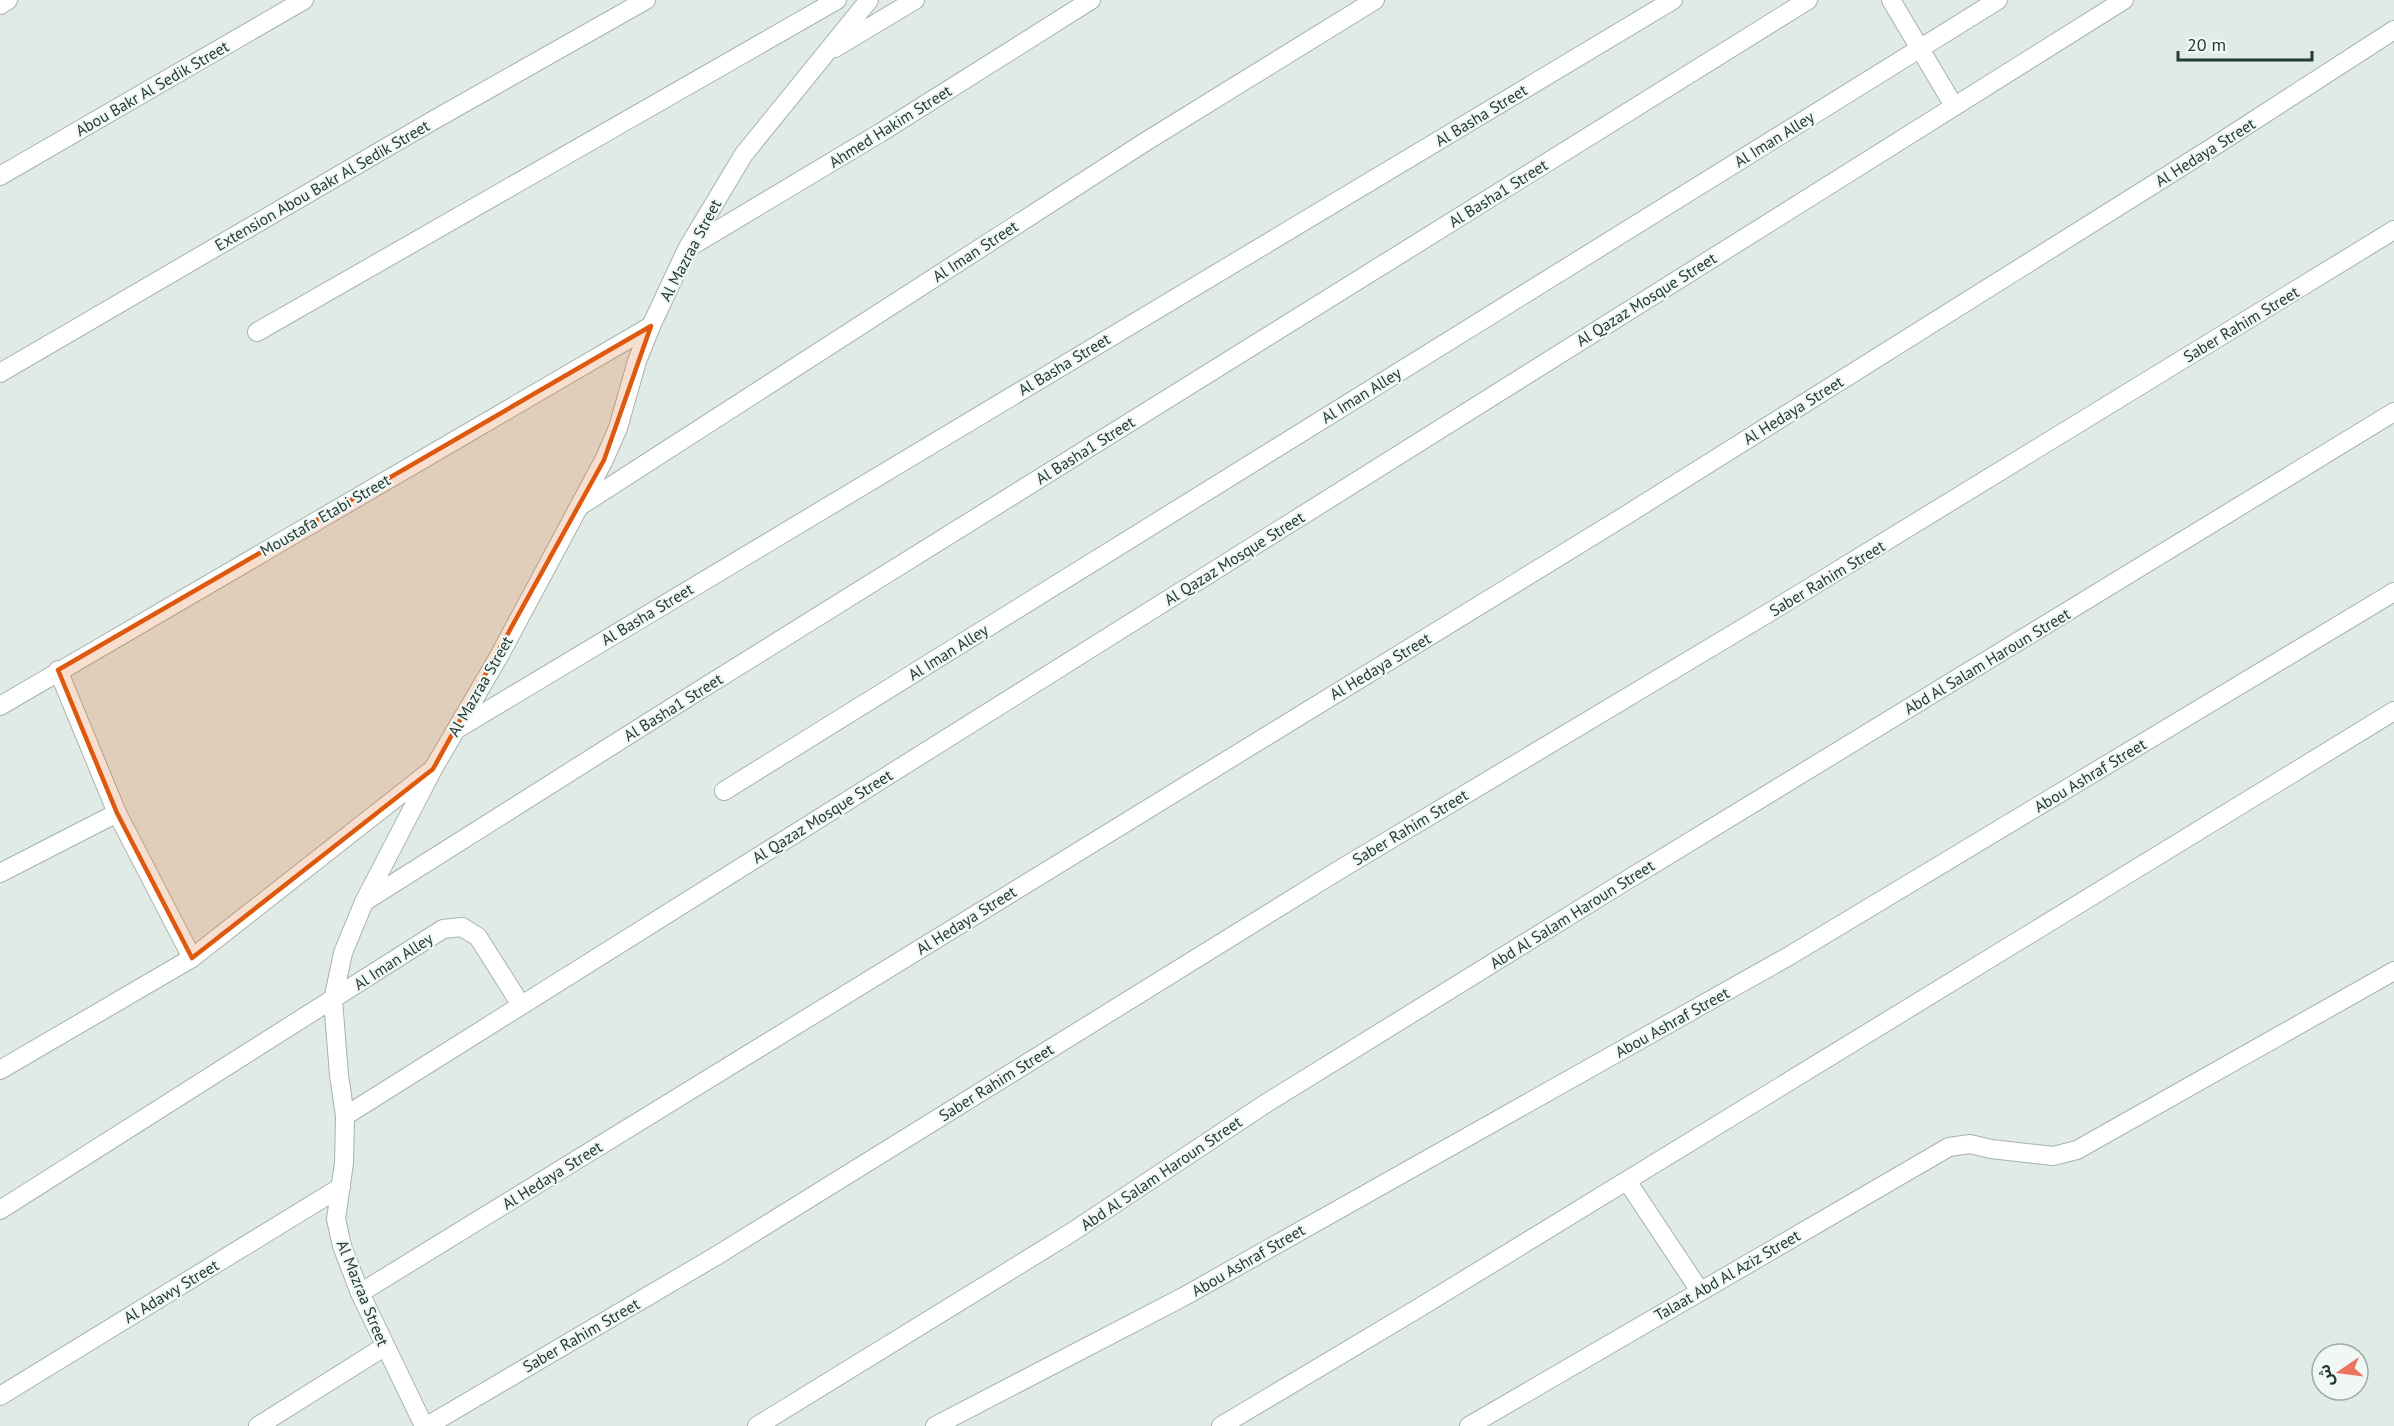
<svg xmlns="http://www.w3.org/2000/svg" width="2394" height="1426" viewBox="0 0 2394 1426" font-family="'PT Sans','Noto Sans Arabic',sans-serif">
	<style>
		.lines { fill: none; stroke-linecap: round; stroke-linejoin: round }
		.minor-casing { stroke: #a4b3ac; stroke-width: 20 }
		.minor { stroke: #fff; stroke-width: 18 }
		.marked { fill: #de580e; fill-opacity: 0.2; stroke: #de580e; stroke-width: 4.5; stroke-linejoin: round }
		.labels { text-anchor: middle; stroke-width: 4.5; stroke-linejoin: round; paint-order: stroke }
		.street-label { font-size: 16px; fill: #223b32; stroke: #f1f7f4 }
	</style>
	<rect width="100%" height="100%" fill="#e1ebe5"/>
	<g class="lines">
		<defs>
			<g id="minor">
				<polyline points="1891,0 1954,106"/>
				<polyline points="0,5 8,0"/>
				<polyline points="835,48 915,0"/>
				<polyline points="0,176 304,0"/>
				<polyline points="688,248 880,133 1091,0"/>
				<polyline points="257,332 837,0"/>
				<polyline points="0,373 432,121 646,0"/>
				<polyline points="580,506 1145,142 1375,0"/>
				<polyline points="58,670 117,813 192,958"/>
				<polyline points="0,706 651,326"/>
				<polyline points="457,729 1673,0"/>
				<polyline points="724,791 1998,0"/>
				<polyline points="0,873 117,813"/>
				<polyline points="364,902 687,698 1808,0"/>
				<polyline points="0,1070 192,958 429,772"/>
				<polyline points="345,1116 2124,0"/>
				<polyline points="1627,1181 1700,1291"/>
				<polyline points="0,1210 443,929 462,927 478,937 521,1005"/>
				<polyline points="360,1293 1628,514 2213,147 2394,30"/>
				<polyline points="0,1396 341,1187"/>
				<polyline points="258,1426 384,1347"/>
				<polyline points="424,1426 360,1293 342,1246 336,1219 344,1163 345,1116 339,1075 333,1000 343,953 364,902 433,769 498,658 604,460 618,428 637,361 651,326 687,249 744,154 869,0"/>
				<polyline points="427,1426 716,1256 1339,870 1770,612 2394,230"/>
				<polyline points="757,1426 1069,1234 1265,1104 1619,885 2394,412"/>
				<polyline points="935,1426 1183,1297 1789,956 2394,592"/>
				<polyline points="1221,1426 1422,1306 2394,711"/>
				<polyline points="1469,1426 1949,1147 1970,1144 1991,1149 2053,1156 2077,1150 2394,971"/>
			</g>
		</defs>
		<use href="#minor" class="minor-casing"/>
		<use href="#minor" class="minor"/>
	</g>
	<path class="marked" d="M651 326 604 460 433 769 192 958 117 813 58 670Z"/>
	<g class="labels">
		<g class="street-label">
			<text transform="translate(152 88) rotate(-30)" y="6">Abou Bakr Al Sedik Street</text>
			<text transform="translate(1481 115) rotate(-31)" y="6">Al Basha Street</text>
			<text transform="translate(890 126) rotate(-32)" y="6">Ahmed Hakim Street</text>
			<text transform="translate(1774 139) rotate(-32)" y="6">Al Iman Alley</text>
			<text transform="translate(2205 152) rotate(-32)" y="6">Al Hedaya Street</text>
			<text transform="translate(322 185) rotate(-30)" y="6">Extension Abou Bakr Al Sedik Street</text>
			<text transform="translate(1498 193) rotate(-32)" y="6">Al Basha1 Street</text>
			<text transform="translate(690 250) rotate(-62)" y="6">Al Mazraa Street</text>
			<text transform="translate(975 251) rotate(-33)" y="6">Al Iman Street</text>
			<text transform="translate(1646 299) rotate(-32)" y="6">Al Qazaz Mosque Street</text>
			<text transform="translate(2241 324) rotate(-31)" y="6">Saber Rahim Street</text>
			<text transform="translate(1064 364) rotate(-31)" y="6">Al Basha Street</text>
			<text transform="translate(1361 395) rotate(-32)" y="6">Al Iman Alley</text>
			<text transform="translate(1793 410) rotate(-32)" y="6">Al Hedaya Street</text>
			<text transform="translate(1085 450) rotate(-32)" y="6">Al Basha1 Street</text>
			<text transform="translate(325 515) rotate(-30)" y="6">Moustafa Etabi Street</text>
			<text transform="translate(1234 558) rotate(-32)" y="6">Al Qazaz Mosque Street</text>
			<text transform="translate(1827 578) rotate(-31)" y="6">Saber Rahim Street</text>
			<text transform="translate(647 614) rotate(-31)" y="6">Al Basha Street</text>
			<text transform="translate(948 652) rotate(-32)" y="6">Al Iman Alley</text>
			<text transform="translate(1987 661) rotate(-31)" y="6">Abd Al Salam Haroun Street</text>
			<text transform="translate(1380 666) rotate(-31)" y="6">Al Hedaya Street</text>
			<text transform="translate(480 686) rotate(-60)" y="6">Al Mazraa Street</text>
			<text transform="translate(673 707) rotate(-32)" y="6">Al Basha1 Street</text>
			<text transform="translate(2090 775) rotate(-31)" y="6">Abou Ashraf Street</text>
			<text transform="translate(822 816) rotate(-32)" y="6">Al Qazaz Mosque Street</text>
			<text transform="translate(1410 827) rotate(-31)" y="6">Saber Rahim Street</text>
			<text transform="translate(1572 914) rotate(-32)" y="6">Abd Al Salam Haroun Street</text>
			<text transform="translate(966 920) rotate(-32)" y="6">Al Hedaya Street</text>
			<text transform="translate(393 961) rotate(-33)" y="6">Al Iman Alley</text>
			<text transform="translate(1672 1022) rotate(-29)" y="6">Abou Ashraf Street</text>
			<text transform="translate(996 1082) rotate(-32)" y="6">Saber Rahim Street</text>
			<text transform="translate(1161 1173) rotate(-34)" y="6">Abd Al Salam Haroun Street</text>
			<text transform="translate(552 1175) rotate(-32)" y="6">Al Hedaya Street</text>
			<text transform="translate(1248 1260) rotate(-30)" y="6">Abou Ashraf Street</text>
			<text transform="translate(1727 1275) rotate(-30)" y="6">Talaat Abd Al Aziz Street</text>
			<text transform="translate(171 1291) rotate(-31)" y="6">Al Adawy Street</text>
			<text transform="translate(363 1293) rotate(68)" y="6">Al Mazraa Street</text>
			<text transform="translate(581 1335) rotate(-30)" y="6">Saber Rahim Street</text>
		</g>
	</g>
	<g transform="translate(2340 1372) rotate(256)"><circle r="28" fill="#f1f7f4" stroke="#9eaca6" stroke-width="1.5"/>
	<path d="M0-4.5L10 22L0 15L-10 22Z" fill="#eb745e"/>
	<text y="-9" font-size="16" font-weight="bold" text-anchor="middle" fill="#223b32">ش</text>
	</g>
	<path d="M2178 51v9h134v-9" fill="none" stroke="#223b32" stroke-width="3"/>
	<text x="2187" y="51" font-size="18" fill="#223b32" stroke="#f1f7f4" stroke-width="4.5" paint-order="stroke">20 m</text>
</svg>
